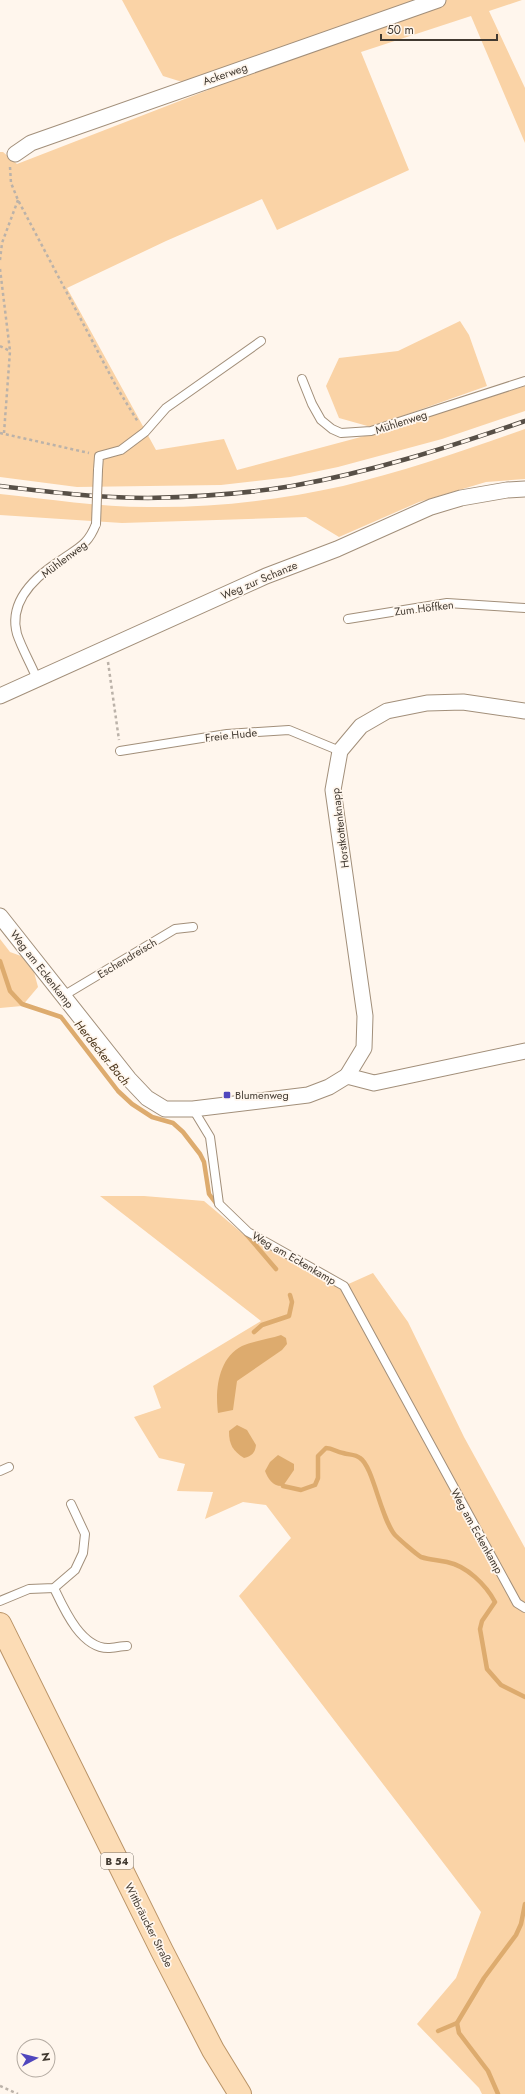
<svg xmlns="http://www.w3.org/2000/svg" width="525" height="2094" viewBox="0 0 525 2094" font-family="Jost,sans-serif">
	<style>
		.green { fill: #fad3a6 }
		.water { fill: #ddab6e }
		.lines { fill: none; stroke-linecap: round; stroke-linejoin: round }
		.stream { stroke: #ddab6e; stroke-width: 4.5 }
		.lane-casing { stroke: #a28f7a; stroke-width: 10 }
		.street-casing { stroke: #a28f7a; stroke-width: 17 }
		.primary-casing { stroke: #b99366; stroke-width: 24 }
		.path { stroke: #bbb2a9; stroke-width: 2.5; stroke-dasharray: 3 3; stroke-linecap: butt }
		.lane { stroke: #fff; stroke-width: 8 }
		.street { stroke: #fff; stroke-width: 15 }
		.primary { stroke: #fcdcb5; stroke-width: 22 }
		.rail-casing { stroke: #585047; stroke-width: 4.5 }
		.rail { stroke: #fff6ed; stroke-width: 3; stroke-dasharray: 9; stroke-linecap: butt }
		.lane-bridge-casing { stroke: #a28f7a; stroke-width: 10; stroke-linecap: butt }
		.lane-bridge { stroke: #fff; stroke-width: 8 }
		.poi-dot { fill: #5046bd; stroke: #fff6ed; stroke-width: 1.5 }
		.labels { text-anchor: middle; stroke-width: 3.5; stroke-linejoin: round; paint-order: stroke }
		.shield { fill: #fff6ed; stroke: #7a7269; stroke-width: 1 }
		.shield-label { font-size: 10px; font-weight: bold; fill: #413930 }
		.street-label { font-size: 11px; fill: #413930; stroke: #fff6ed }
		.poi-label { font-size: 11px; fill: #413930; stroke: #fff6ed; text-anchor: start }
		.water-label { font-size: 12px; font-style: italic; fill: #4a3419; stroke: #fff6ed }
	</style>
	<rect width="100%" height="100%" fill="#fff6ed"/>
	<g class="green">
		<polygon points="122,0 522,0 489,11 525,88 525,143 471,16 361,52 409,170 277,230 262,199 166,241 67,288 156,450 224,439 237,470 372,434 525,386 525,411 442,439 338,467 290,477 221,485 77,487 0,477 0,152 3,152 17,164 208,90 163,76"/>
		<polygon points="460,321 469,335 487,386 371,427 339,418 326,386 339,358 398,351"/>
		<path d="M525 429V479L486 482 419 502 339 537 306 517 122 523 0 515V494C49 499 99 507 148 507 213 508 279 500 343 486 405 471 465 450 525 429Z"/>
		<polygon points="0,939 10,952 21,956 34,972 38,987 22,1006 0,1008"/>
		<polygon points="100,1196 144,1196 204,1201 249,1239 344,1286 373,1273 408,1322 464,1437 525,1548 525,2094 482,2094 479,2088 417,2024 456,1978 481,1912 239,1596 291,1538 266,1505 243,1502 205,1519 213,1492 177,1491 185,1464 159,1458 134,1417 161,1408 153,1386 261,1321"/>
	</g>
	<g class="water">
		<path d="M281 1335 286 1338 287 1344 282 1350 237 1381 233 1410 218 1413C215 1391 218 1358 242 1346 253 1341 269 1339 281 1335Z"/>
		<path d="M237 1425 247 1430 256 1445C255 1453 252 1456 244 1458 233 1451 229 1445 229 1431Z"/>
		<path d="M278 1455 294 1464V1470L283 1486C273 1487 268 1479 265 1471L270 1462Z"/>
	</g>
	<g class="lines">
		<g class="stream">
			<polyline points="0,961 10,991 22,1004 61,1017 118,1091 132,1104 152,1117 173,1123 183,1132 200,1154 204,1162 209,1194 218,1206"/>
			<polyline points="246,1234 276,1269"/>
			<polyline points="254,1332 262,1325 289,1316 292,1302 290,1295"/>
			<path d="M283 1486 301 1490 315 1485 318 1478V1456L326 1448C333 1448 336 1452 343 1453 349 1455 355 1454 360 1458 373 1466 381 1519 395 1535 400 1540 416 1554 421 1557 430 1560 438 1560 447 1562 467 1566 486 1585 495 1602L482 1621 480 1629 487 1669 501 1685 525 1697"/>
			<polyline points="438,2031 457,2023"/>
			<polyline points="498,2094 488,2071 459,2033 457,2023 484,1978 516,1935 521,1924 525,1904"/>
		</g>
		<defs>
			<g id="lane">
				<polyline points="302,379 312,404 321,420 332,429 341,433 371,431 525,381"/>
				<polyline points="98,470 99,456 121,450 145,432 166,408 261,341"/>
				<polyline points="348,619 447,603 525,608"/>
				<path d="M37 679C31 664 22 649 17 634 8 601 36 576 61 560 78 548 88 545 96 524"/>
				<polyline points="120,751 227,734 289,730 340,751"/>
				<polyline points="63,996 175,929 193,927"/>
				<polyline points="193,1109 210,1137 219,1204 248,1232 344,1286 517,1603 525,1608"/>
				<polyline points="0,1471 9,1467"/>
				<path d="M54 1588C64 1609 81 1648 108 1648 114 1648 121 1646 127 1646"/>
				<polyline points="0,1601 29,1589 54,1588 75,1570 83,1553 85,1534 71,1504"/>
			</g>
			<g id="street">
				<polyline points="15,154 31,143 438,0"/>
				<polyline points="0,696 266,576 337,549 431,507 461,498 507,490 525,489"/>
				<polyline points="0,916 129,1079 147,1098 165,1109 193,1109 308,1095 329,1087 347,1076 374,1083 525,1051"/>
				<polyline points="347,1076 364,1048 365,1016 333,790 340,751 361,726 387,711 427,703 463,702 525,711"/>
			</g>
			<polyline id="primary" points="0,1624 162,1951 213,2050 240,2094"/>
		</defs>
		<use href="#lane" class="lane-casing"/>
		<use href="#street" class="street-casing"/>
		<use href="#primary" class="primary-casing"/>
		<g class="path">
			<polyline points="10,167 11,183 18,200 116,386 138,422"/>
			<polyline points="0,260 2,243 18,200"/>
			<polyline points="0,269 10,351 4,433"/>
			<polyline points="0,346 10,351"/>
			<polyline points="0,433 89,453"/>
			<polyline points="108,662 119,740"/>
			<polyline points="0,2086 18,2094"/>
		</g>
		<use href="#lane" class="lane"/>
		<use href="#street" class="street"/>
		<use href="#primary" class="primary"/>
		<defs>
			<path id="rail" d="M0 486C49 492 98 498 148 498 196 497 245 494 292 486 372 472 449 447 525 421"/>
		</defs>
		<use href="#rail" class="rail-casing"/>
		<use href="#rail" class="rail"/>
		<defs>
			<polyline id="lane-bridge" points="96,524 98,470"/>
		</defs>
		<use href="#lane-bridge" class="lane-bridge-casing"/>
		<use href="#lane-bridge" class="lane-bridge"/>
	</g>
	<rect class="poi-dot" x="223" y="1091" width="8" height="8" rx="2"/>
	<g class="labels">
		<rect class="shield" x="101" y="1853" width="32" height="16" rx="3"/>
		<g class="shield-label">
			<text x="117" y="1865">B 54</text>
		</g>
		<g class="street-label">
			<text transform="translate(225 74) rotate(-19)" y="4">Ackerweg</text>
			<text transform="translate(401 422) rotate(-18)" y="4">Mühlenweg</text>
			<text transform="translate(64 559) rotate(-37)" y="4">Mühlenweg</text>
			<text transform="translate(259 580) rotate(-23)" y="4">Weg zur Schanze</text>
			<text transform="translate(424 608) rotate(-7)" y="4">Zum Höffken</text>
			<text transform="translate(231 735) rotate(-6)" y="4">Freie Hude</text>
			<text transform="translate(340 828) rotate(-97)" y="4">Horstkottenknapp</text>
			<text transform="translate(127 958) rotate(-31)" y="4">Eschendreisch</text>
			<text transform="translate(42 969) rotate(52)" y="4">Weg am Eckenkamp</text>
			<text transform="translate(294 1258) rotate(30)" y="4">Weg am Eckenkamp</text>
			<text transform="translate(477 1531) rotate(61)" y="4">Weg am Eckenkamp</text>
			<text transform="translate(149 1925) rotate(63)" y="4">Wittbräucker Straße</text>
		</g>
		<g class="poi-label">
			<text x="235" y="1099">Blumenweg</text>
		</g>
		<g class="water-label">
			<text transform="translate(102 1053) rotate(51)" y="4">Herdecker Bach</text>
		</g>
	</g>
	<g transform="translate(36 2058) rotate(83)"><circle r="19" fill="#fff6ed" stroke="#b3aaa1"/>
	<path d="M0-3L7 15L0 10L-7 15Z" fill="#5046bd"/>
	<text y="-6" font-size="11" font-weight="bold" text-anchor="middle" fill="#413930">N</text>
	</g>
	<path d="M381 34v6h116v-6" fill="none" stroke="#413930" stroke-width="2"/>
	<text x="387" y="34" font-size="12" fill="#413930" stroke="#fff6ed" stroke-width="3" paint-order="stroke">50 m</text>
</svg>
